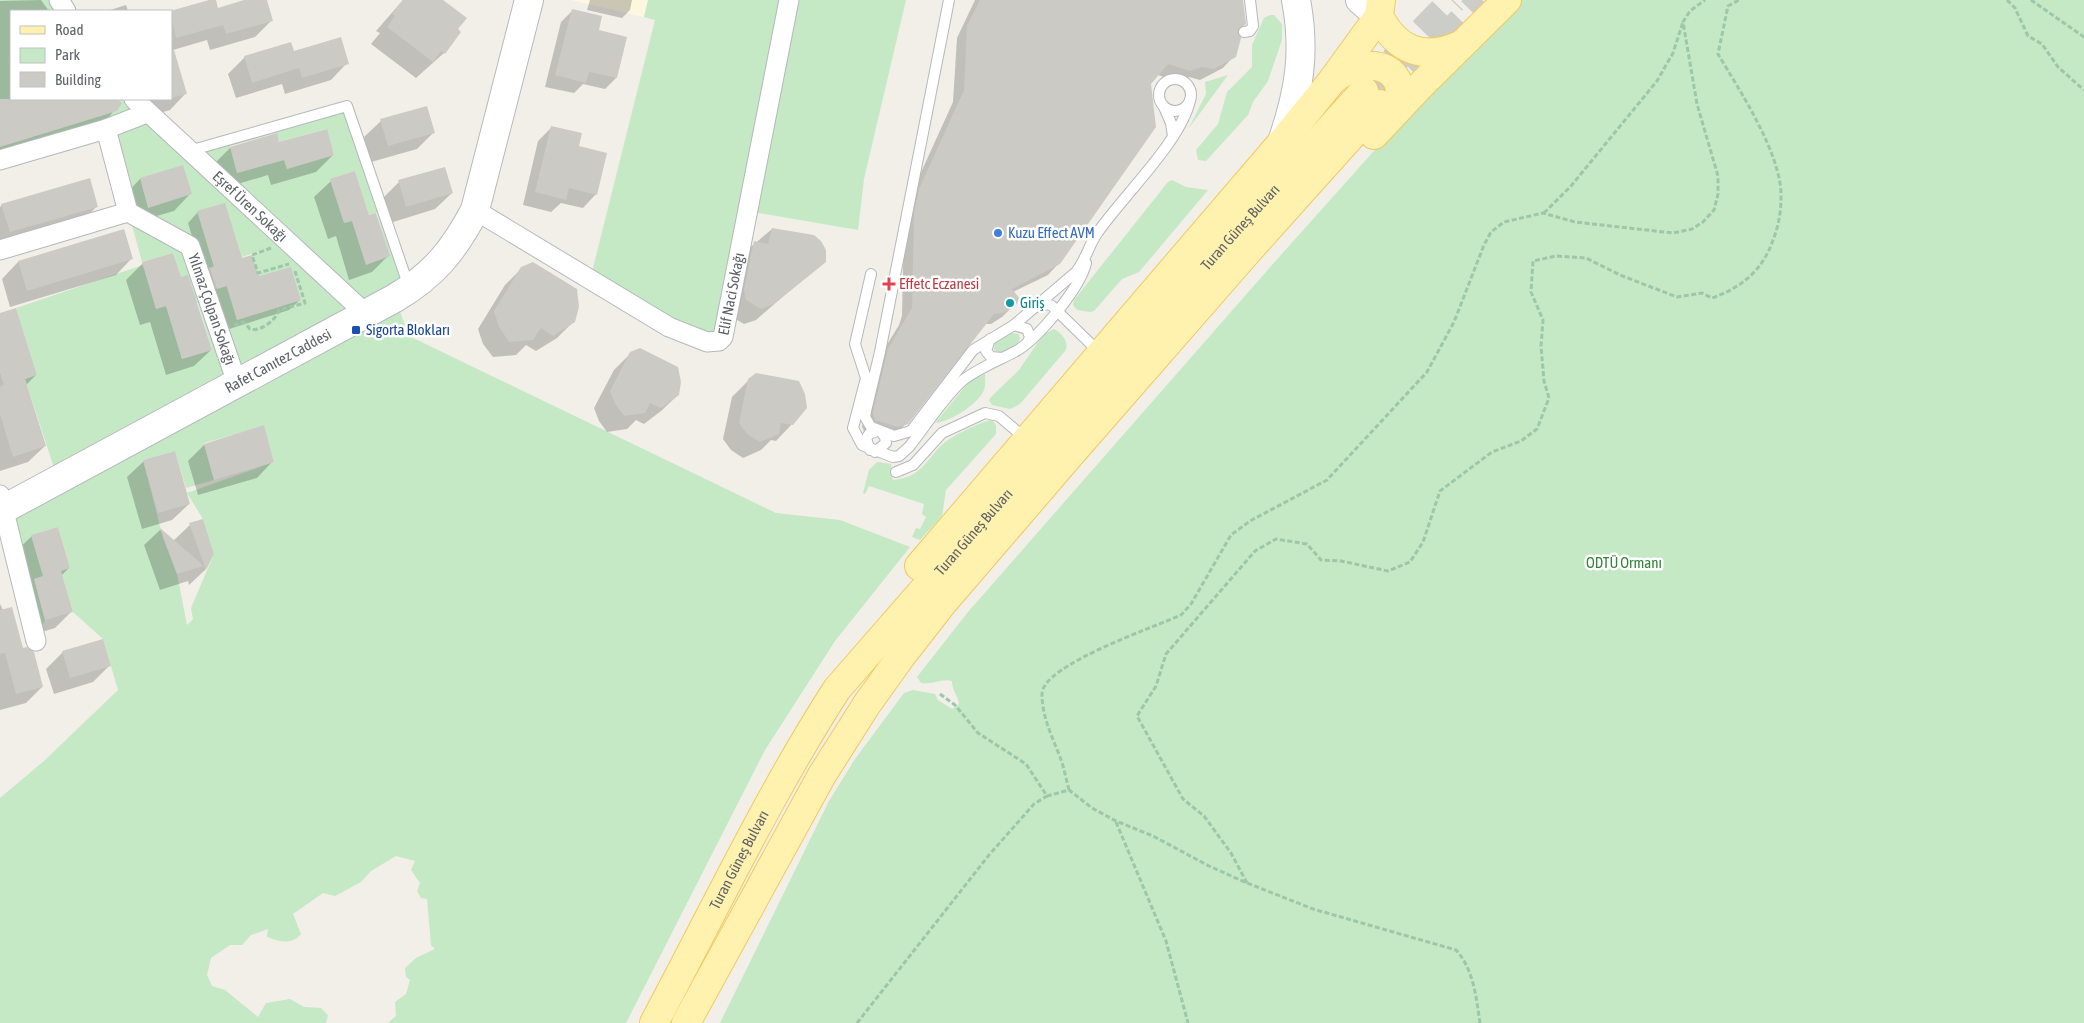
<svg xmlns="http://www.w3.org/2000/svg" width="2084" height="1023" viewBox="0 0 2084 1023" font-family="'Asap Condensed',sans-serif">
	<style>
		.commercial { fill: #fef7e0 }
		.green { fill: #c5e8c5; fill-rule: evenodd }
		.shadow { fill: #0003 }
		.building { fill: #cccac5 }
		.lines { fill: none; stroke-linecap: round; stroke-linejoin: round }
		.primary-tunnel { stroke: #ccccc8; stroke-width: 28; stroke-dasharray: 28 14; stroke-linecap: butt }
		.lane-casing { stroke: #b5b8bc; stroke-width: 12 }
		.street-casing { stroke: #b5b8bc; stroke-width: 21 }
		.secondary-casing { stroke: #b6babf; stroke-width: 30 }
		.primary-casing { stroke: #f2c960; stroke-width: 30 }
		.path { stroke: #9cc7a9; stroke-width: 3; stroke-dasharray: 5 2.5; stroke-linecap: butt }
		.lane { stroke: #fff; stroke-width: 10 }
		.street { stroke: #fff; stroke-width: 19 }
		.secondary { stroke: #fff; stroke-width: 28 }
		.primary { stroke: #fff2af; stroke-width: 28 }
		.shop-dot { fill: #3f7fe0; stroke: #fff; stroke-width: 2 }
		.health-dot { fill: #e0444e; stroke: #fff; stroke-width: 2 }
		.culture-dot { fill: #0f9aa8; stroke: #fff; stroke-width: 2 }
		.transit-dot { fill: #1a4fb4; stroke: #fff; stroke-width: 2 }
		.labels { text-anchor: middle; stroke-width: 5; stroke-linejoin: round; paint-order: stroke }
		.street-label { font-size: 15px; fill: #5f6368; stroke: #fff }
		.shop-label { font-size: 15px; fill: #366cbe; stroke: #fff; text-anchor: start }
		.health-label { font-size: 15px; fill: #be3a42; stroke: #fff; text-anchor: start }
		.culture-label { font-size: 15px; fill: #0d838f; stroke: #fff; text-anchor: start }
		.transit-label { font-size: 15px; fill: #164399; stroke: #fff; text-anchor: start }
		.park-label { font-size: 15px; fill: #348238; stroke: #fff }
	</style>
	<rect width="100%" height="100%" fill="#f1efe8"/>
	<polygon class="commercial" points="571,0 648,0 644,17"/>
	<g class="green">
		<path d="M0 0H59L66 11H11V99H134L188 151 347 106 410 289 395 298 409 336 776 513 840 520 910 547 835 641 765 750 626 1023H388L396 1016 395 1002 406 994 410 980 406 977 405 968 416 958 435 949 431 945 427 899 421 898 417 891 420 883 411 870 415 861 396 856 371 871 361 882 335 896 323 893 293 914 301 934C292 945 280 942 267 937L268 929 251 935 242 945H230L211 958 207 975 212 986 225 990 258 1017 266 1003 290 999 304 1007 321 1008 328 1015 326 1023H0V798L44 761 118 690 103 639 73 612 61 571 70 568 58 527 31 535 43 576 34 579 45 620 36 641 4 509 58 480 25 379 37 375 16 308 143 265 156 309 166 306 182 359 212 350 198 303 189 305 173 253 142 262 106 129 0 160ZM326 129 334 155 287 169 284 160 237 173 230 146 276 133 279 142ZM355 171 369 215 377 213 389 256 366 264 352 221 344 223 330 180ZM266 249 252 255 259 276 291 268 301 300 237 320 226 285 206 292 199 271ZM264 426 274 462 187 493 203 519 214 554 191 608 193 619 187 625 177 574 163 538 143 460 175 451 186 488 214 480 204 443Z"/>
		<polygon points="648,0 906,0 864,179 858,230 747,211 719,341 590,280 655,20 644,17"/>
		<path d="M1522 0H2084V1023H720L829 801 855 759 904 693 913 690 935 694 938 700 952 709 959 704C958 695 952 691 952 681 944 678 931 685 921 683L917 677 968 612 1272 265 1381 143Z"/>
		<polygon points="1270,15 1274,15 1282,24 1282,40 1268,81 1253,102 1248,115 1206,161 1198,160 1196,150 1218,124 1227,92 1252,67 1252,45 1264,18"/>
		<polygon points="1228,75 1189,128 1206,94 1205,82"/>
		<polygon points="1172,180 1186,187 1208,190 1139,272 1122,279 1094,311 1090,312 1077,310 1073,305 1074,300 1168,182"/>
		<path d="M1054 329C1062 333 1070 343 1065 351L1020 404 1010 409 992 405 989 400 992 396 1019 370 1043 335Z"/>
		<polygon points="1012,333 1018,334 1020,338 1018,343 1001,353 994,350 995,343"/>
		<path d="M985 374C985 379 986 385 984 390 978 404 950 422 935 423L969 382Z"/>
		<path d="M992 420 996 425V434L946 490 942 516 920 540 912 537 916 528 920 529 926 517 922 514 924 504 869 486 865 494 863 493 869 470 877 462 891 464 893 480C922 477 924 462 943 444 950 437 982 421 992 420Z"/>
	</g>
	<g class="shadow">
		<polygon points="41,0 49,11 11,11 11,99 113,99 120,103 105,122 0,154 0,1"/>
		<polygon points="214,0 217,9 249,0 266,0 272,20 255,37 210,50 207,40 173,50 186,93 170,110 146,117 141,99 171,99 171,12"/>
		<polygon points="403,0 441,0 460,32 444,53 416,78 371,44 380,33 376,31"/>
		<polygon points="590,0 632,0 630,10 622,18 587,10"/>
		<polygon points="975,0 1242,0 1245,24 1237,32 1234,56 1223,68 1200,80 1189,77 1178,82 1158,75 1150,83 1059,263 1048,275 1013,292 1014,305 1002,317 991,324 984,324 907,423 895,434 886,437 864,431 862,427 877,361 899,325 902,316 904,225 908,201 953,102 957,38"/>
		<polygon points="126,5 128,11 107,11"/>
		<polygon points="572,11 598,31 616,78 605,89 583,84 574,93 545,87 561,22"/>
		<polygon points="293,53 347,63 331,80 285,94 282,84 236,98 228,74 245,57"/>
		<polygon points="381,121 434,132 417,149 371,162 364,137"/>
		<polygon points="552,127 577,147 596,194 583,208 561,203 551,212 523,205 538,141"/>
		<polygon points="279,144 333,155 316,172 271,185 268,175 221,189 214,164 230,148"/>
		<polygon points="182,167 190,194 174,211 132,223 124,196 140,179"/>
		<polygon points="331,181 368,217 388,256 372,272 349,280 336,236 328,239 314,197"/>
		<polygon points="399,182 452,193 435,209 390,223 383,198"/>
		<polygon points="2,205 97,206 81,223 0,246 0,207"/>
		<polygon points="198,212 258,278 300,300 289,310 226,330 204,276 188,223"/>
		<polygon points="772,229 824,261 756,320 744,324 730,316 738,258"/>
		<polygon points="124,230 132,258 116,275 10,307 2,279 18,262"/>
		<polygon points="143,263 180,279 211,350 194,366 166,375 150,322 140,325 126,280"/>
		<polygon points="522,268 574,321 557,338 536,351 526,345 516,355 493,357 483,344 478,329 505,285"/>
		<polygon points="0,314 36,375 26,385 45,446 28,462 0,471"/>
		<polygon points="631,353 678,395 661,411 644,424 636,420 627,429 607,432 599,421 594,408 614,370"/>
		<polygon points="749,380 792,424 776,441 771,440 761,450 743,458 731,450 723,439 732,397"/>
		<polygon points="204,445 273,461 257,478 198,495 188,461"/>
		<polygon points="144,461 189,504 172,520 142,529 127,477"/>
		<polygon points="190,525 213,554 205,570 189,585 188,581 160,590 144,545 160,530 173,541"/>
		<polygon points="32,536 69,568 61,576 71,612 55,628 29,636 15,552"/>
		<polygon points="0,604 42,687 26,703 0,710"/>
		<polygon points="63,652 110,665 93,682 54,694 46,669"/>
	</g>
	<g class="building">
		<polygon points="209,0 216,0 218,8 244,0 267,0 273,21 226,34 223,25 176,38 170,11"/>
		<polygon points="403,0 443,0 467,18 458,29 461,32 445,54 441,51 433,62 387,27 395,16 392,14"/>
		<polygon points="980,0 1243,0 1246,24 1237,30 1241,38 1236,57 1214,69 1201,67 1190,71 1168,64 1151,84 1156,127 1060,264 1012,289 1020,299 1015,306 1003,313 994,314 908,424 898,427 875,420 873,412 888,349 912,308 914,213 919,189 964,90 967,26"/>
		<polygon points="572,9 602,16 599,30 627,37 617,78 589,72 586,83 555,75"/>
		<polygon points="341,37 349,64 302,78 299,68 252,83 244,56 291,42 294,51"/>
		<polygon points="174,50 187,94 171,98 171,51"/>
		<polygon points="0,99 116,99 122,103 117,111 0,147"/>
		<polygon points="427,106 435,133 388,146 380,119"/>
		<polygon points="551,126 582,133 579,146 607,153 597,195 569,188 566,200 535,192"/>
		<polygon points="327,129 334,155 287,169 284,160 237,173 230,147 277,133 279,142"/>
		<polygon points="183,165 192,194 148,208 140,178"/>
		<polygon points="445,167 453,193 406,207 398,180"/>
		<polygon points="355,171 369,215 376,213 390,256 366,265 352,221 344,223 330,179"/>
		<polygon points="90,178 98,207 10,232 1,204"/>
		<polygon points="225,203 242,258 252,255 259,276 291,267 301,300 237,320 227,286 217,289 210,268 214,267 197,211"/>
		<polygon points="772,228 814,235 821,241 826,250 826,262 774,304 761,309 746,300 744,290 754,241 768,244"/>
		<polygon points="124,229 133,259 27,291 18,261"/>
		<polygon points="173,253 181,277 188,275 212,350 182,359 166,306 156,309 142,262"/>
		<polygon points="533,262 577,289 579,307 575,322 553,336 541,328 533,340 509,342 499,327 494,311 521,267"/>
		<polygon points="16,308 37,375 25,379 46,446 13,457 0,414 0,387 4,385 0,373 0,313"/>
		<polygon points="640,348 678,367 681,382 679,395 661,408 650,403 645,413 624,416 615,404 610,391 630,352"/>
		<polygon points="756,373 799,381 805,394 807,408 793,425 781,423 779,434 760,442 747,434 739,423 748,379"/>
		<polygon points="264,425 274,462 214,480 204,444"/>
		<polygon points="175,451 190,504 158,513 143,460"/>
		<polygon points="203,519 214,554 206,570 189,523"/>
		<polygon points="58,527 70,568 61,571 73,612 45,620 34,579 43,576 31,535"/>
		<polygon points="160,528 204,566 177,574"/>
		<polygon points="12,607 23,648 27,647 34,652 43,687 16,694 5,653 0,654 0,610"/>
		<polygon points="103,639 111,666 70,678 62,651"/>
	</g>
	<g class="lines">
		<g class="primary-tunnel">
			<polyline points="1364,91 1453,0"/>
			<polyline points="1383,101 1482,0"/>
		</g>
		<defs>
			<g id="lane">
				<path d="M949 0 880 352 866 411 865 417 871 427 894 436 911 431 973 350 1014 325 1076 272C1086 260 1089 244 1098 232 1123 196 1182 140 1190 100"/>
				<polyline points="1244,32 1250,31 1253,26 1250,0"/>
				<circle cx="1175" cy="95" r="16"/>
				<polyline points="1164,107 1171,123 1173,136"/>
				<polyline points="189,151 347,106 409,287"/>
				<path d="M871 274 855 344 866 378 853 428 862 445 893 457 899 456 909 447C925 427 943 398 962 381 978 368 1000 360 1018 350 1040 336 1080 288 1086 263"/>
				<polyline points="1036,307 1047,304 1052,306 1100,353"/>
				<polyline points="1014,325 1027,329 1030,337 1028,342"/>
				<polyline points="990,339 986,351 991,357 1002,358"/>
				<polyline points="870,450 866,439 869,434 877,431"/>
				<polyline points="875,452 886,443 885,437 881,432"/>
				<polyline points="896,472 913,465 942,433 985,413 999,416 1026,439"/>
			</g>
			<g id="street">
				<polyline points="59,0 66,11"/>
				<path id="s1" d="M134 99 366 314"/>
				<polyline points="106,129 128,212"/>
				<polyline points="0,160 106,129 147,113"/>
				<path id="s2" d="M475 210 669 327 707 342 719 341 723 337 789 0"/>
				<path id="s3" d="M0 250 128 212 190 246 237 383"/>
				<polyline points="0,495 36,641"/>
			</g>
			<g id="secondary">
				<polyline points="1360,0 1379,16"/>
				<path d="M1282 142C1299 92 1306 53 1296 0"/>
				<path id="s4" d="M0 511 395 298C434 275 454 250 475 210L529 0"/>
			</g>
			<g id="primary">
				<path d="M1379 16C1397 51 1424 61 1460 45"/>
				<path d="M1334 79C1363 56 1409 61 1399 108"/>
				<polyline points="1374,135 1421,85 1507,0"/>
				<polyline points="919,566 1282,142 1331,82 1379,16 1381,0"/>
				<path id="s5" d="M654 1023C714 911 768 796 837 689L1232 236 1364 91"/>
				<polyline points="686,1023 822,775 867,704 900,658 942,604 1070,455 1249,250 1380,104"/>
			</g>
		</defs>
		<use href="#lane" class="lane-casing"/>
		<use href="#street" class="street-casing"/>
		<use href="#secondary" class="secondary-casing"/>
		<use href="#primary" class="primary-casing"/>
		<g class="path">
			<polyline points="2007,0 2015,8 2028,36 2042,44 2058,67 2084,90"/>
			<polyline points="2031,0 2084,37"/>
			<polyline points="1544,213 1571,186 1657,81 1673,53 1683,22"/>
			<polyline points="271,248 252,255 258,273 289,264"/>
			<path d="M234 325 244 322 250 329C261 332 276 320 279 310L305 303 295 271"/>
			<path d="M940 694 955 705 978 733 1026 764 1047 796 1069 790 1092 808 1116 821 1153 836 1209 866 1247 883 1313 909 1456 950C1474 970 1476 997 1480 1023"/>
			<path d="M1069 790C1066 779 1064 767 1060 757 1052 736 1042 717 1042 694 1042 665 1155 627 1181 615L1191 604 1231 535 1250 521 1327 480 1427 372 1454 322 1484 245 1491 232 1504 222 1543 213 1575 222 1673 233 1692 229 1703 222 1714 210 1718 194V176L1697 104 1683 22 1690 11 1705 0"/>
			<polyline points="1116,822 1166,941 1188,1023"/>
			<path d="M1247 883 1231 853 1204 816 1183 799 1137 716 1156 686 1166 654 1255 551 1276 539 1307 544 1321 560 1341 561 1388 571 1410 562 1423 542 1440 491 1492 452 1521 441 1537 429 1549 398 1544 381 1541 346 1543 320 1531 292 1533 261 1556 256 1586 258 1620 275 1677 297 1702 293 1712 298C1741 288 1763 270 1773 240 1778 228 1781 212 1781 199 1783 156 1740 91 1718 54L1728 6 1739 0"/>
			<polyline points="857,1023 989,855 1034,804 1047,796"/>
		</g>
		<use href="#lane" class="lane"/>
		<use href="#street" class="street"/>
		<use href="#secondary" class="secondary"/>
		<use href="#primary" class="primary"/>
	</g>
	<circle class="shop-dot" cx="998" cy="233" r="5"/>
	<path class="health-dot" d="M886.5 276.5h5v5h5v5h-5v5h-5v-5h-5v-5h5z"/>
	<circle class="culture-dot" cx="1010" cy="303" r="5"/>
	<rect class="transit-dot" x="351" y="325" width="10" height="10" rx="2.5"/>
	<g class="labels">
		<g class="street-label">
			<text dy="5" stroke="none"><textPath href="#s1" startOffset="158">Eşref Üren Sokağı</textPath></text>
			<text dy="5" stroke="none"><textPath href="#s5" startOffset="994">Turan Güneş Bulvarı</textPath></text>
			<text dy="5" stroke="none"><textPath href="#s2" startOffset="329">Elif Naci Sokağı</textPath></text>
			<text dy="5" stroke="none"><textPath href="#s3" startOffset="271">Yılmaz Çolpan Sokağı</textPath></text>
			<text dy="5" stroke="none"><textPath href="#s4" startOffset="316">Rafet Canıtez Caddesi</textPath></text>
			<text dy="5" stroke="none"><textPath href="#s5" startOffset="589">Turan Güneş Bulvarı</textPath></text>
			<text dy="5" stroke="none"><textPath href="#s5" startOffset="184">Turan Güneş Bulvarı</textPath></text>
		</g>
		<g class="shop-label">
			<text x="1008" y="238">Kuzu Effect AVM</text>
		</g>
		<g class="health-label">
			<text x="899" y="289">Effetc Eczanesi</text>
		</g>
		<g class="culture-label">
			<text x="1020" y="308">Giriş</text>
		</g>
		<g class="transit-label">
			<text x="366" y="335">Sigorta Blokları</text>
		</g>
		<g class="park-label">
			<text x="1624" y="568">ODTÜ Ormanı</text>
		</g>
	</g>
	<rect x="10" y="10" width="162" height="90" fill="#ffffff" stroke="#bfc1c3"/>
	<rect x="20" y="26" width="25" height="8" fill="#fff2af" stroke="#bfc1c3"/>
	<text x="55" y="35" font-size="15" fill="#5f6368">Road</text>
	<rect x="20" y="48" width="25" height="15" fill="#c5e8c5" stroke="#bfc1c3"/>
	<text x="55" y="60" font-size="15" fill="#5f6368">Park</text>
	<rect x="20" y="72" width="25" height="15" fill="#cccac5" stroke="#bfc1c3"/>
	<text x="55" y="85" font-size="15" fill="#5f6368">Building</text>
</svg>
